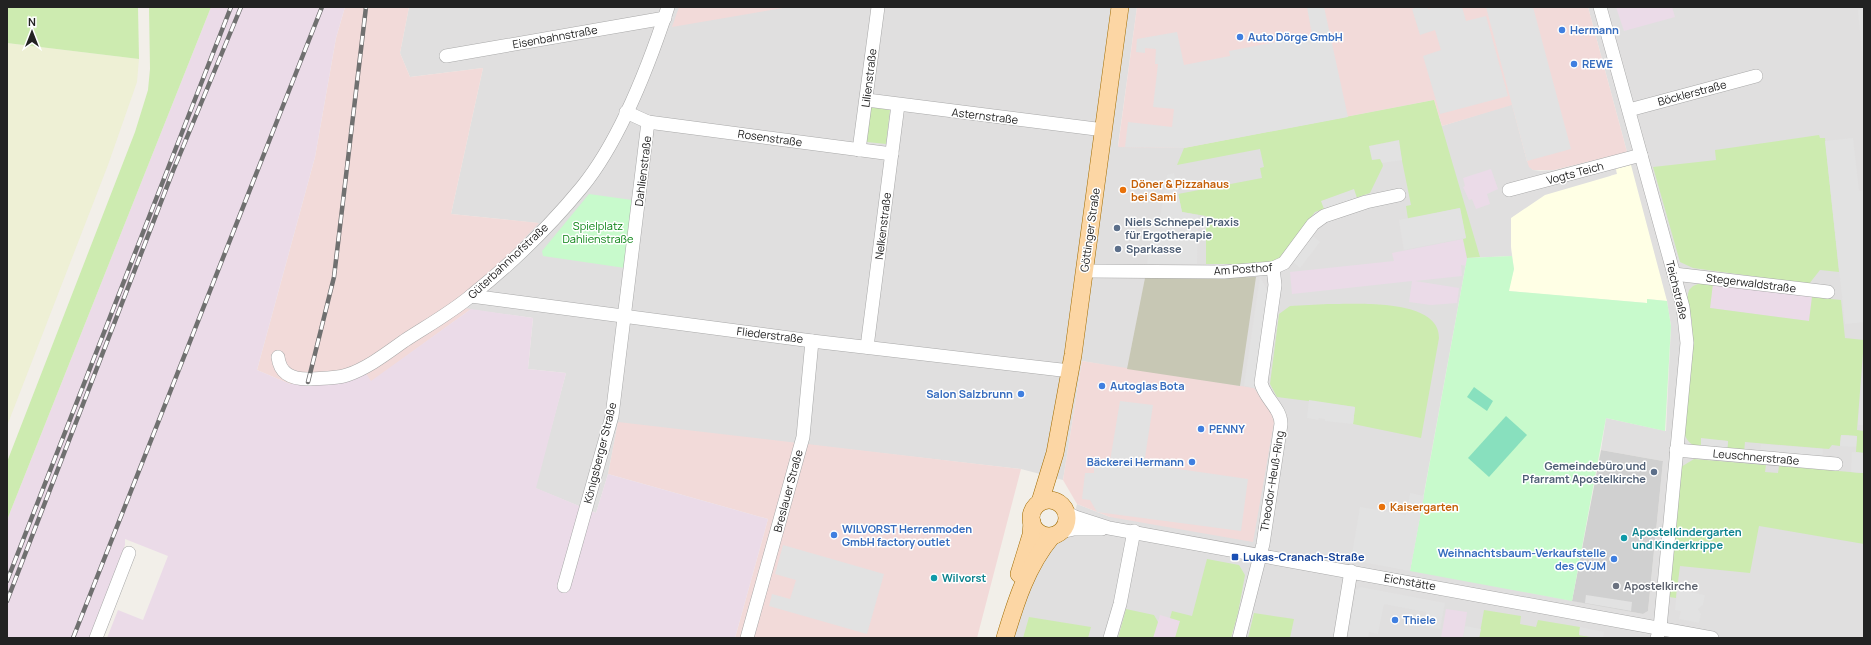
<svg xmlns="http://www.w3.org/2000/svg" width="1871" height="645" viewBox="0 0 1871 645" font-family="Manrope,sans-serif">
	<style>
		.residential { fill: #e0dfdf; fill-rule: evenodd }
		.commercial { fill: #f2dad9 }
		.industrial { fill: #ebdbe8 }
		.education { fill: #ffffe5 }
		.religious { fill: #d0d0d0 }
		.construction { fill: #c7c7b4 }
		.farmland { fill: #eef0d5 }
		.grass { fill: #cdebb0 }
		.park { fill: #c8facc }
		.pitch { fill: #88e0be }
		.parking { fill: #e2e2e2 }
		.lines { fill: none; stroke-linecap: round; stroke-linejoin: round }
		.minor-casing { stroke: #a9a9a9; stroke-width: 14 }
		.major-casing { stroke: #a06b00; stroke-width: 18 }
		.minor { stroke: #fff; stroke-width: 13 }
		.major { stroke: #fcd6a4; stroke-width: 17 }
		.rail-casing { stroke: #707070; stroke-width: 4.5 }
		.rail { stroke: #fff; stroke-width: 3; stroke-dasharray: 9; stroke-linecap: butt }
		.shop-dot { fill: #3f7fe0; stroke: #fff; stroke-width: 1.5 }
		.food-dot { fill: #e8710a; stroke: #fff; stroke-width: 1.5 }
		.service-dot { fill: #5c6f8a; stroke: #fff; stroke-width: 1.5 }
		.culture-dot { fill: #0f9aa8; stroke: #fff; stroke-width: 1.5 }
		.transit-dot { fill: #1a4fb4; stroke: #fff; stroke-width: 1.5 }
		.worship-dot { fill: #6b7280; stroke: #fff; stroke-width: 1.5 }
		.labels { text-anchor: middle; stroke-width: 3; stroke-linejoin: round; paint-order: stroke }
		.shop-label { font-size: 11px; font-weight: bold; fill: #366cbe; stroke: #fff; text-anchor: start }
		.street-label { font-size: 11px; fill: #222; stroke: #fff }
		.food-label { font-size: 11px; font-weight: bold; fill: #c56008; stroke: #fff; text-anchor: start }
		.service-label { font-size: 11px; font-weight: bold; fill: #4e5e75; stroke: #fff; text-anchor: start }
		.park-label { font-size: 11px; fill: #0c8416; stroke: #fff }
		.culture-label { font-size: 11px; font-weight: bold; fill: #0d838f; stroke: #fff; text-anchor: start }
		.transit-label { font-size: 11px; font-weight: bold; fill: #164399; stroke: #fff; text-anchor: start }
		.worship-label { font-size: 11px; font-weight: bold; fill: #5b616d; stroke: #fff; text-anchor: start }
	</style>
	<rect width="100%" height="100%" fill="#f2efe9"/>
	<path class="residential" d="M409 7H1137L1118 146 1184 148 1434 100 1442 126 1512 104 1527 161 1533 170 1541 171 1554 170 1627 152 1588 7H1864V638H1012L1045 548 1070 534 1077 504 1110 517 1127 369 1082 361 1063 480 1021 469 618 423 608 474 596 513 535 488 566 373 528 369 533 318 459 308 538 223 451 214 483 68 410 77 400 53ZM1616 169 1667 301 1671 326 1666 431 1606 418 1601 450 1663 461 1648 611 1643 614 1410 570 1467 258 1512 256 1511 246 1612 175 1617 174Z"/>
	<g class="commercial">
		<polygon points="345,7 409,7 400,53 410,77 483,68 451,214 539,223 459,307 471,309 371,382 290,384 257,370 315,157 336,38"/>
		<polygon points="679,7 789,7 672,27"/>
		<polygon points="1137,7 1588,7 1627,152 1554,170 1533,170 1529,167 1527,161 1512,105 1442,126 1434,100 1184,148 1118,147"/>
		<polygon points="1082,361 1254,388 1271,412 1274,422 1253,542 1110,517 1077,504 1063,480"/>
		<polygon points="618,422 1021,469 977,638 735,638 768,519 608,474"/>
	</g>
	<g class="industrial">
		<polygon points="211,7 345,7 336,38 315,157 257,370 290,384 343,382 365,372 371,381 471,309 533,318 528,369 566,373 536,488 596,513 608,474 768,519 735,638 107,638 118,610 143,620 168,556 125,539 125,545 89,638 7,638 7,520"/>
		<polygon points="1616,7 1672,7 1675,17 1624,31"/>
		<polygon points="1491,169 1498,189 1487,194 1490,204 1476,209 1472,199 1469,200 1463,187 1465,186 1463,178"/>
		<polygon points="1463,239 1467,258 1467,266 1461,265 1462,276 1415,281 1459,288 1457,303 1431,305 1409,302 1412,281 1292,294 1290,272 1394,261 1392,253"/>
		<polygon points="1713,283 1812,297 1809,321 1710,308"/>
		<polygon points="1446,609 1467,612 1463,638 1441,638"/>
		<polygon points="1160,615 1180,621 1175,638 1153,638"/>
	</g>
	<polygon class="education" points="1631,165 1667,301 1648,299 1647,303 1508,291 1514,269 1511,246 1511,218 1545,195 1617,174 1616,169"/>
	<polygon class="religious" points="1601,450 1663,461 1648,611 1643,614 1572,601"/>
	<polygon class="construction" points="1256,277 1240,386 1127,369 1145,278"/>
	<polygon class="farmland" points="7,43 139,59 137,82 108,165 7,426"/>
	<g class="grass">
		<polygon points="7,7 138,7 139,59 7,43"/>
		<polygon points="149,7 211,7 7,520 7,462 135,132 148,90 150,69"/>
		<polygon points="1434,100 1480,257 1467,258 1463,239 1466,238 1460,208 1408,219 1406,206 1411,205 1398,141 1381,159 1383,166 1370,193 1315,212 1278,261 1260,264 1206,264 1206,216 1182,212 1178,194 1262,178 1260,168 1264,167 1260,149 1177,165 1184,148"/>
		<polygon points="871,107 890,110 886,144 867,142"/>
		<polygon points="1819,135 1820,138 1825,138 1839,272 1820,270 1809,284 1693,268 1680,262 1653,167 1716,160 1715,150"/>
		<path d="M1703 282 1713 283 1710 308 1809 321 1812 297 1841 300 1845 338 1864 340 1857 430 1864 431V453L1856 452 1857 436 1841 435 1840 446 1832 445 1829 449 1745 442 1744 452 1727 451 1728 441 1701 439V448C1692 446 1686 441 1684 432L1692 344V321L1686 302 1689 290 1693 286Z"/>
		<path d="M1328 304C1355 304 1440 298 1439 338L1421 438 1353 424 1355 407 1277 397 1270 384 1279 314 1290 306Z"/>
		<polygon points="1864,455 1864,544 1759,526 1750,573 1680,566 1676,598 1669,597 1681,467 1694,459 1766,465 1765,472 1778,473 1779,466 1862,473"/>
		<polygon points="1207,559 1239,565 1245,575 1238,613 1231,638 1175,638 1180,621 1170,618 1172,611 1192,616"/>
		<polygon points="1126,609 1154,615 1158,622 1153,638 1118,638"/>
		<polygon points="1484,610 1521,616 1520,624 1536,627 1538,620 1580,627 1579,635 1596,638 1479,638"/>
		<polygon points="1254,613 1294,619 1290,638 1248,638"/>
		<polygon points="1029,617 1091,627 1088,638 1023,638"/>
	</g>
	<g class="park">
		<polygon points="589,194 632,200 625,268 543,256 542,251"/>
		<polygon points="1512,256 1514,269 1509,291 1647,303 1647,299 1667,301 1671,326 1665,431 1606,418 1572,601 1410,571 1467,258"/>
	</g>
	<g class="pitch">
		<polygon points="1474,387 1493,401 1487,411 1467,397"/>
		<polygon points="1506,416 1527,435 1489,477 1468,458"/>
	</g>
	<g class="parking">
		<polygon points="1307,7 1324,7 1348,117 1184,148 1125,147 1128,122 1172,127 1174,109 1153,107 1158,64 1155,64 1156,49 1145,48 1145,53 1136,52 1137,39 1177,32 1184,65 1230,56 1229,51 1312,35"/>
		<polygon points="1418,7 1428,7 1428,9 1435,7 1462,7 1466,21 1486,16 1508,96 1440,114 1423,56 1441,50 1435,30 1420,35 1412,9"/>
		<polygon points="1486,7 1533,7 1571,149 1527,161"/>
		<polygon points="1858,10 1864,10 1864,62 1863,62"/>
		<polygon points="1853,138 1859,191 1864,190 1864,322 1845,324 1825,141"/>
		<polygon points="1399,140 1402,160 1382,163 1380,159 1372,160 1369,146"/>
		<polygon points="1174,173 1182,212 1198,215 1197,264 1147,264 1152,231 1149,231 1152,217 1160,218 1167,175"/>
		<polygon points="1354,189 1357,198 1324,209 1321,201"/>
		<polygon points="1460,208 1466,238 1404,250 1399,220"/>
		<polygon points="1313,236 1320,242 1300,268 1293,262"/>
		<polygon points="1260,277 1268,291 1254,388 1244,386"/>
		<polygon points="1863,366 1864,367 1864,425 1858,425"/>
		<polygon points="1309,400 1355,407 1353,424 1325,421 1325,419 1319,418 1318,420 1307,418"/>
		<polygon points="1120,401 1153,405 1144,464 1248,479 1241,531 1097,512 1090,500 1082,499 1085,473 1094,473 1094,465 1098,466 1099,460 1110,461"/>
		<polygon points="1841,435 1857,436 1856,447 1840,446"/>
		<polygon points="1701,438 1728,441 1727,451 1701,448"/>
		<polygon points="1761,444 1823,449 1822,459 1760,454"/>
		<polygon points="1852,452 1864,453 1863,473 1851,472"/>
		<polygon points="1410,493 1424,496 1410,571 1351,560 1360,507 1406,515"/>
		<polygon points="783,545 884,574 867,634 769,606 772,594 790,599 796,580 775,574"/>
		<polygon points="1360,587 1445,603 1440,629 1424,626 1426,612 1384,604 1378,634 1369,632 1368,638 1348,638 1356,590"/>
		<polygon points="1677,590 1705,595 1703,605 1698,609 1701,614 1699,623 1679,619 1681,611 1675,610"/>
		<polygon points="1586,595 1632,602 1631,611 1585,603"/>
		<polygon points="1465,626 1481,629 1479,638 1463,638"/>
		<polygon points="1580,627 1604,632 1603,638 1579,635"/>
	</g>
	<g class="lines">
		<defs>
			<g id="minor">
				<polyline points="1600,7 1683,307 1687,343 1660,628 1657,638"/>
				<polyline points="446,56 665,18"/>
				<polyline points="867,100 1104,130"/>
				<polyline points="1629,110 1756,76"/>
				<polyline points="648,122 892,154"/>
				<polyline points="859,150 878,7"/>
				<polyline points="1509,190 1641,155"/>
				<polyline points="1085,271 1224,272 1273,268 1284,263 1313,224 1324,216 1366,202 1399,195"/>
				<polyline points="1674,274 1828,292"/>
				<polyline points="471,296 812,341 1070,371"/>
				<polyline points="867,347 898,105"/>
				<path d="M278 357C280 374 292 379 308 379 321 378 335 379 347 375 368 368 387 353 404 341 427 326 452 312 472 295 512 263 550 226 582 187 621 139 649 65 668 7"/>
				<polyline points="1676,450 1836,464"/>
				<polyline points="1066,512 1075,517 1109,528 1712,638"/>
				<polyline points="1061,532 1074,529 1102,529"/>
				<polyline points="564,586 612,416 648,122 626,112"/>
				<polyline points="96,638 129,553"/>
				<polyline points="747,638 803,437 812,341"/>
				<polyline points="1110,638 1120,604 1134,531"/>
				<path d="M1239 638 1263 544 1281 424C1281 408 1265 399 1261 383L1275 285 1273 268"/>
				<polyline points="1340,638 1351,571"/>
			</g>
			<g id="major">
				<circle cx="1049" cy="518" r="18"/>
				<polyline points="1040,502 1055,453 1073,355 1120,7"/>
				<polyline points="1019,574 1031,535 1032,522"/>
				<path d="M1005 638C1016 601 1027 566 1052 536"/>
			</g>
		</defs>
		<use href="#minor" class="minor-casing"/>
		<use href="#major" class="major-casing"/>
		<use href="#minor" class="minor"/>
		<use href="#major" class="major"/>
		<defs>
			<g id="rail">
				<polyline points="308,382 334,277 366,7"/>
				<polyline points="7,581 231,7"/>
				<polyline points="7,601 173,171 241,7"/>
				<polyline points="73,638 322,7"/>
			</g>
		</defs>
		<use href="#rail" class="rail-casing"/>
		<use href="#rail" class="rail"/>
	</g>
	<g class="shop-dot">
		<circle cx="1562" cy="30" r="4"/>
		<circle cx="1240" cy="37" r="4"/>
		<circle cx="1574" cy="64" r="4"/>
		<circle cx="1102" cy="386" r="4"/>
		<circle cx="1021" cy="394" r="4"/>
		<circle cx="1201" cy="429" r="4"/>
		<circle cx="1192" cy="462" r="4"/>
		<circle cx="834" cy="535" r="4"/>
		<circle cx="1614" cy="559" r="4"/>
		<circle cx="1395" cy="620" r="4"/>
	</g>
	<g class="food-dot">
		<circle cx="1123" cy="190" r="4"/>
		<circle cx="1382" cy="507" r="4"/>
	</g>
	<g class="service-dot">
		<circle cx="1117" cy="228" r="4"/>
		<circle cx="1118" cy="249" r="4"/>
		<circle cx="1654" cy="472" r="4"/>
	</g>
	<g class="culture-dot">
		<circle cx="1624" cy="538" r="4"/>
		<circle cx="934" cy="578" r="4"/>
	</g>
	<rect class="transit-dot" x="1231" y="553" width="8" height="8" rx="2"/>
	<circle class="worship-dot" cx="1616" cy="586" r="4"/>
	<g class="labels">
		<g class="shop-label">
			<text x="1570" y="34">Hermann</text>
			<text x="1248" y="41">Auto Dörge GmbH</text>
			<text x="1582" y="68">REWE</text>
			<text x="1110" y="390">Autoglas Bota</text>
			<text x="1013" y="398" text-anchor="end">Salon Salzbrunn</text>
			<text x="1209" y="433">PENNY</text>
			<text x="1184" y="466" text-anchor="end">Bäckerei Hermann</text>
			<text x="842" y="533">WILVORST Herrenmoden<tspan x="842" dy="13">GmbH factory outlet</tspan></text>
			<text x="1606" y="557" text-anchor="end">Weihnachtsbaum-Verkaufstelle<tspan x="1606" dy="13">des CVJM</tspan></text>
			<text x="1403" y="624">Thiele</text>
		</g>
		<g class="street-label">
			<text transform="translate(555 37) rotate(-10)" y="4">Eisenbahnstraße</text>
			<text transform="translate(869 78) rotate(-83)" y="4">Lilienstraße</text>
			<text transform="translate(1692 93) rotate(-15)" y="4">Böcklerstraße</text>
			<text transform="translate(985 116) rotate(7)" y="4">Asternstraße</text>
			<text transform="translate(770 138) rotate(8)" y="4">Rosenstraße</text>
			<text transform="translate(643 171) rotate(-83)" y="4">Dahlienstraße</text>
			<text transform="translate(1575 173) rotate(-15)" y="4">Vogts Teich</text>
			<text transform="translate(883 226) rotate(-83)" y="4">Nelkenstraße</text>
			<text transform="translate(1090 230) rotate(-82)" y="4">Göttinger Straße</text>
			<text transform="translate(508 261) rotate(-43)" y="4">Güterbahnhofstraße</text>
			<text transform="translate(1243 269) rotate(-4)" y="4">Am Posthof</text>
			<text transform="translate(1751 283) rotate(7)" y="4">Stegerwaldstraße</text>
			<text transform="translate(1677 290) rotate(76)" y="4">Teichstraße</text>
			<text transform="translate(770 335) rotate(7)" y="4">Fliederstraße</text>
			<text transform="translate(600 453) rotate(-76)" y="4">Königsberger Straße</text>
			<text transform="translate(1756 457) rotate(5)" y="4">Leuschnerstraße</text>
			<text transform="translate(1272 481) rotate(-81)" y="4">Theodor-Heuß-Ring</text>
			<text transform="translate(788 491) rotate(-75)" y="4">Breslauer Straße</text>
			<text transform="translate(1410 582) rotate(10)" y="4">Eichstätte</text>
		</g>
		<g class="food-label">
			<text x="1131" y="188">Döner &amp; Pizzahaus<tspan x="1131" dy="13">bei Sami</tspan></text>
			<text x="1390" y="511">Kaisergarten</text>
		</g>
		<g class="service-label">
			<text x="1125" y="226">Niels Schnepel Praxis<tspan x="1125" dy="13">für Ergotherapie</tspan></text>
			<text x="1126" y="253">Sparkasse</text>
			<text x="1646" y="470" text-anchor="end">Gemeindebüro und<tspan x="1646" dy="13">Pfarramt Apostelkirche</tspan></text>
		</g>
		<g class="park-label">
			<text x="598" y="230">Spielplatz<tspan x="598" dy="13">Dahlienstraße</tspan></text>
		</g>
		<g class="culture-label">
			<text x="1632" y="536">Apostelkindergarten<tspan x="1632" dy="13">und Kinderkrippe</tspan></text>
			<text x="942" y="582">Wilvorst</text>
		</g>
		<g class="transit-label">
			<text x="1243" y="561">Lukas-Cranach-Straße</text>
		</g>
		<g class="worship-label">
			<text x="1624" y="590">Apostelkirche</text>
		</g>
	</g>
	<rect width="1871" height="645" fill="none" stroke="#222222" stroke-width="16"/>
	<g transform="translate(32 32)" stroke="#ffffff" stroke-width="3" paint-order="stroke">
	<path d="M0-3L7 15L0 10L-7 15Z" fill="#222222"/>
	<text y="-6" font-size="11" font-weight="bold" text-anchor="middle" fill="#222222">N</text>
	</g>
</svg>
